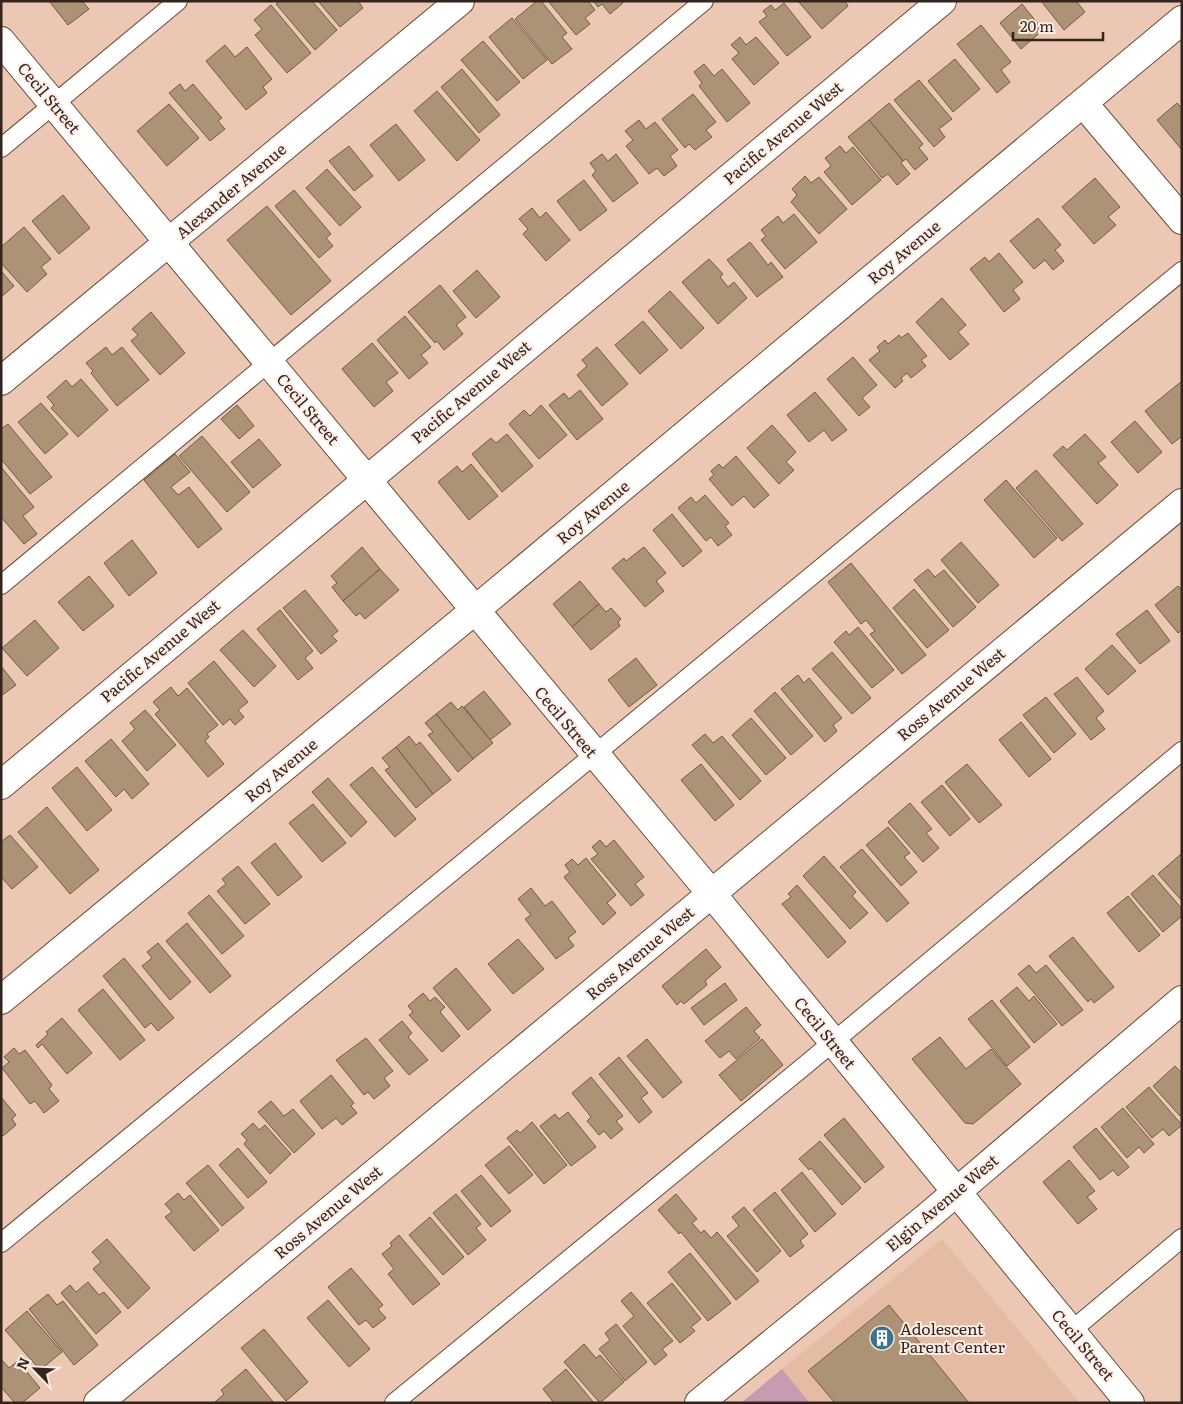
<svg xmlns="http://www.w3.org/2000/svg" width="1183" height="1404" viewBox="0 0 1183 1404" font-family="Literata,serif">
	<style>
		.built { fill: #e6bba4 }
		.green { fill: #c89bb0 }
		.building { fill: #ac9376; stroke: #725b40 }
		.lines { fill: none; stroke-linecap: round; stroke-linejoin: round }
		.lane-casing { stroke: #694a39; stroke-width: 20 }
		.street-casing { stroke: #694a39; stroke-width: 30 }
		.lane { stroke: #fff; stroke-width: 18 }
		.street { stroke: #fff; stroke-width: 28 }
		.labels { text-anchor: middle; stroke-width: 4; stroke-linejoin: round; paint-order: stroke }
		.street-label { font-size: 16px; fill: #33251e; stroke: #fdede5 }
		.poi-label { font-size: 16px; fill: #33251e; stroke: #fdede5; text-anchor: start }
	</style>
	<rect width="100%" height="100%" fill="#ecc7b3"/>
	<polygon class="built" points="942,1239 1080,1403 810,1403 782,1369"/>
	<polygon class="green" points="782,1369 810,1403 741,1403"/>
	<g class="building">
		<polygon points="49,1 82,1 89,9 68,25"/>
		<polygon points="279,1 312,1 337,30 315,50 276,4"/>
		<polygon points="318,1 358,1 363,8 340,27"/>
		<polygon points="537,1 541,1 567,33 562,37 572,49 552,64 515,19"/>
		<polygon points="548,1 588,1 595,10 585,18 590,24 576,35"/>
		<polygon points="593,1 621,1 623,3 610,14 602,4 598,7"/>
		<polygon points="798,1 845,1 848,6 822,29"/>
		<polygon points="1041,1 1076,1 1085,12 1064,30"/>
		<polygon points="784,3 811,37 787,56 759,22 767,16 763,11 771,5 775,10"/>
		<polygon points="1022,4 1043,30 1021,49 1000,23"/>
		<polygon points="271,5 311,53 287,73 255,35 262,29 254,20"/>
		<polygon points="512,18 547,60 523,79 489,37"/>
		<polygon points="981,25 1011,62 1001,70 1010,82 997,93 957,44"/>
		<polygon points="740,37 746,45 756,37 779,63 754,85 732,59 739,53 731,45"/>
		<polygon points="483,41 520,82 497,101 461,60"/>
		<polygon points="225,45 235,57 247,47 272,79 263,87 267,93 246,110 206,61"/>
		<polygon points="955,59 980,89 953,112 928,81"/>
		<polygon points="704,64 714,76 722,69 750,103 727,122 699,86 702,83 694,72"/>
		<polygon points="462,69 500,115 479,133 441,87"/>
		<polygon points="919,80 952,119 939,129 945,137 934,147 894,100"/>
		<polygon points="180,84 185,91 193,84 222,118 218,121 225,129 210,141 169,93"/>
		<polygon points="437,91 480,140 457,161 414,111"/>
		<polygon points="693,94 716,122 706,130 712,137 695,150 689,144 685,148 662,119"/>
		<polygon points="889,103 923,144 919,148 928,159 915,170 906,159 903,161 869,120"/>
		<polygon points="1177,103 1182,108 1182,150 1157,120"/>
		<polygon points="169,104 199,138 167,166 137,131"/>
		<polygon points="639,120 646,129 655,122 678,150 670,156 677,166 664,176 657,168 649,174 626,146 633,140 625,131"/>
		<polygon points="869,120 903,161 901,163 910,174 897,185 888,174 882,178 848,137"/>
		<polygon points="396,124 425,160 399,181 370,145"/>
		<polygon points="349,146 373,176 354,191 329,161"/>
		<polygon points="840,146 846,153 853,147 881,180 852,205 824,172 831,166 825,158"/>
		<polygon points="602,154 608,161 616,154 638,183 613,202 592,175 596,171 590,163"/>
		<polygon points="327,169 361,207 340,226 306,188"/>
		<polygon points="805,176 811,183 819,177 847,209 819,234 791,202 797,195 792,189"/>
		<polygon points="1095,178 1120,207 1108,217 1116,225 1094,244 1062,207"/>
		<polygon points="584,180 607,210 580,231 557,201"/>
		<polygon points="294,190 331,234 326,238 333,246 319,258 275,206"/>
		<polygon points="63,195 90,228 59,254 32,221"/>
		<polygon points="267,206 331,281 291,315 227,240"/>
		<polygon points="532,208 540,218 546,212 570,240 546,261 523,234 528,229 519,219"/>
		<polygon points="794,214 817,242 785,269 761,240 766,236 761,230 778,216 783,223"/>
		<polygon points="1038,218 1061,245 1055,250 1064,261 1053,270 1045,260 1034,269 1010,241"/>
		<polygon points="24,227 51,259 41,267 47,274 27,292 1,263 1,247"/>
		<polygon points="750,242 768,265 771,262 783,277 757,297 727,260"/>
		<polygon points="999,253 1023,282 1013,290 1020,299 1004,312 970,269 985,257 989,262"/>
		<polygon points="709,259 723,274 720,277 728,287 734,282 747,298 718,324 682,282"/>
		<polygon points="477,270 500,297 476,318 453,291"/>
		<polygon points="1,271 14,286 1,297"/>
		<polygon points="440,285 466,317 456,325 463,334 444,350 437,341 435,343 408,312"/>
		<polygon points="670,291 704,328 681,349 648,311"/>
		<polygon points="942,298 966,325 958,332 969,344 950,360 916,322"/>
		<polygon points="151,312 185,353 160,375 131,341 138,335 132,329"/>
		<polygon points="405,316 431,347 421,355 428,363 409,379 377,340"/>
		<polygon points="643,321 668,350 640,374 615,345"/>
		<polygon points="908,333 927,356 921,360 926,366 911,378 907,373 901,378 903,381 895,388 869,360 880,351 877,347 885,340 888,344 899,335 901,338"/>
		<polygon points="372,343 398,373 386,382 393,391 374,407 342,369"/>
		<polygon points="106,347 112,355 122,347 149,380 117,406 91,373 93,371 86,363"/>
		<polygon points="597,347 628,384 602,406 577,375 587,366 582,360"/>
		<polygon points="853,357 877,385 862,398 870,407 859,416 827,379"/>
		<polygon points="81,379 108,410 78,437 51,408 54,405 47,397 66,380 72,387"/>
		<polygon points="1182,381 1182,436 1172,444 1145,411"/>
		<polygon points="580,390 603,419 577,440 549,405 564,393 569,399"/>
		<polygon points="815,392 847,430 832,441 824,430 809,442 787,415"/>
		<polygon points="41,403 68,434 45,454 18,422"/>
		<polygon points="237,405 254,426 239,439 221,419"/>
		<polygon points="541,405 567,435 539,459 509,424 524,410 530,416"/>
		<polygon points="1135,421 1162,452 1138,473 1111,442"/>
		<polygon points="8,424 52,477 30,494 1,459 1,429"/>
		<polygon points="772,425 796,452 786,462 794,470 779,484 747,448"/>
		<polygon points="507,434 533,466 502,492 472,454 491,438 496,443"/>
		<polygon points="1085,434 1106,457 1098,463 1118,485 1097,504 1053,455 1063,446 1067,450"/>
		<polygon points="202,436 250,492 227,512 179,456"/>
		<polygon points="259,439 281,465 253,488 231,462"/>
		<polygon points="175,454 190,472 171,487 178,495 189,487 222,529 198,548 144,480"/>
		<polygon points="736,456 769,495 754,508 744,496 732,506 709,479 714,475 711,471 719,464 723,468"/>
		<polygon points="471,464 498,496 469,520 438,482 457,466 462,472"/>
		<polygon points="1,467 34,507 23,516 37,534 24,544 1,517"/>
		<polygon points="1036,470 1083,524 1062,541 1016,488"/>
		<polygon points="1006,480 1057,538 1034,558 984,500"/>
		<polygon points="705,495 729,523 725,526 732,535 718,546 711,537 706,541 678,508 691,497 696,503"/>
		<polygon points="672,514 702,551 683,567 653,530"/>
		<polygon points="132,540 157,573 129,596 104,563"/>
		<polygon points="961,542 999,585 978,603 941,560"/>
		<polygon points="362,547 380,569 343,601 332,587 337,583 331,576"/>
		<polygon points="644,547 666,573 656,581 664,591 645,607 612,568 624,558 626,561"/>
		<polygon points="851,563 926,655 902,674 870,634 875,631 866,620 861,624 828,582"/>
		<polygon points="380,569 399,590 365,619 360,613 356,616 343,601"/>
		<polygon points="928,569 935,577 944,570 976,607 953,627 914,580"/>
		<polygon points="89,576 114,606 83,631 58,602"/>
		<polygon points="580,581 599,604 572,627 553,604"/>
		<polygon points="1178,586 1182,590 1182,630 1178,633 1155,605"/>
		<polygon points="914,589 949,630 927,648 893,608"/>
		<polygon points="305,590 338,631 332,636 337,641 321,654 283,608"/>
		<polygon points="599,604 606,612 611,608 621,619 618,622 620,626 591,650 572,627"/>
		<polygon points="280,610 313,651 305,658 313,668 298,680 257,629"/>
		<polygon points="1147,610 1170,641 1140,664 1116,634"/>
		<polygon points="35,620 59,648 27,676 2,648"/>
		<polygon points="858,627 894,670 872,688 834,642 846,631 849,635"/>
		<polygon points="243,630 276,666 254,687 220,650"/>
		<polygon points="1112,645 1136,671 1108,695 1085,669"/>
		<polygon points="832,652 871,698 852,714 812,669"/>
		<polygon points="636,658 657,685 629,707 608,680"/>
		<polygon points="214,661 248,702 238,710 244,717 235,725 230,719 223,725 188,683"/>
		<polygon points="1,666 16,685 1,696"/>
		<polygon points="798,675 804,683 809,678 842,718 833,725 837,731 825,742 781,689"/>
		<polygon points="1077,677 1104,711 1096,718 1105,729 1091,740 1054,694"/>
		<polygon points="171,687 178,696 187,688 218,725 207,734 209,737 205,741 224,764 208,777 155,714 160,710 153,702"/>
		<polygon points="484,691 511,724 490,740 464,707"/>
		<polygon points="775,692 813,736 791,755 754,711"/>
		<polygon points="1046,697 1076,734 1054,753 1023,715"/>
		<polygon points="451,702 458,710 462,706 493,743 473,759 436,714"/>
		<polygon points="145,710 176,745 147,771 122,741 135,729 130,723"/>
		<polygon points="436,714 473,759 458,772 428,735 433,732 425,723"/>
		<polygon points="751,718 786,758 766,775 732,735"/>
		<polygon points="1021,722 1051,759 1029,777 999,740"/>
		<polygon points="705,734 713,743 722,736 761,781 740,800 692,745"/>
		<polygon points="409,736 416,745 420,742 451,780 433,794 396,747"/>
		<polygon points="111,739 149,784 132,799 124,789 116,797 85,761"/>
		<polygon points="396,747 433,794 416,808 385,770 390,767 382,758"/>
		<polygon points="701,764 734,805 715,821 681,780"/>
		<polygon points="967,764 1002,805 979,823 945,782"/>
		<polygon points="77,767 112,810 87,831 52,788"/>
		<polygon points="372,767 416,819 395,837 350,785"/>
		<polygon points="328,778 367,822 351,837 312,792"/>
		<polygon points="942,785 970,819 950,836 921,802"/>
		<polygon points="910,803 932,829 926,833 939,848 923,862 888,822"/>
		<polygon points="313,804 346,843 322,862 289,823"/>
		<polygon points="47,807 99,870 70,894 18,832"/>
		<polygon points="888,827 910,853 904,857 917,872 901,886 866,845"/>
		<polygon points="10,835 38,867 12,889 1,877 1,842"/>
		<polygon points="600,840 606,847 614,840 644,877 635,884 644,895 631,906 591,859 598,854 592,847"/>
		<polygon points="275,843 302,877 278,896 251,863"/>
		<polygon points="862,849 909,903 887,922 840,867"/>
		<polygon points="1181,854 1182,856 1182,901 1158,874"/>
		<polygon points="824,856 856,892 852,896 868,913 850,929 803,876"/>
		<polygon points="586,858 616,895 607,903 616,913 603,925 564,877 570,872 565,865 572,859 578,865"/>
		<polygon points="238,866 270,904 245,924 217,891 226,884 222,879"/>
		<polygon points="1153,875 1182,909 1182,916 1163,932 1131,894"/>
		<polygon points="797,885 846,942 828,958 782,904 791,897 788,894"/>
		<polygon points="531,888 545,906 552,901 576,932 568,938 574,946 556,959 525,919 531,915 518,899"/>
		<polygon points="209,895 244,936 222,954 188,913"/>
		<polygon points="1128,896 1160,935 1139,952 1107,913"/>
		<polygon points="187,923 231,976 210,993 166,941"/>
		<polygon points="1073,937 1114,987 1094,1003 1091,999 1088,1002 1049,956"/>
		<polygon points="518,939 544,969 513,994 488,964"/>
		<polygon points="158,943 191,982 170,1000 142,966 152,958 147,952"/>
		<polygon points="706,949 721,967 705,981 707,985 684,1004 681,1001 677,1005 662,986"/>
		<polygon points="124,958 174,1018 158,1031 151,1023 145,1028 103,976"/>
		<polygon points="1029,965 1036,973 1046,965 1083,1010 1062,1026 1018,974"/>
		<polygon points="456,968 491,1010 468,1030 433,988"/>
		<polygon points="725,983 737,1000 704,1025 691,1008"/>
		<polygon points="1017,987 1029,1001 1034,996 1057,1024 1034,1043 1000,1001"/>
		<polygon points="103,989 145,1040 120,1060 78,1010"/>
		<polygon points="423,993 430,1001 435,997 445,1007 440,1012 460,1036 442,1052 409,1015 413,1012 408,1006"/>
		<polygon points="992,1000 1030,1047 1007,1066 968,1019"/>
		<polygon points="746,1007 761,1025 754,1031 760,1038 736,1059 729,1051 720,1058 705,1041"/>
		<polygon points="62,1018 92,1053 67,1074 42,1044 38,1048 36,1045 48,1034 46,1032"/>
		<polygon points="402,1021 412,1033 408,1037 428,1060 409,1075 379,1040"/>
		<polygon points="940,1037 966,1069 991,1049 1021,1084 973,1124 965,1123 912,1059"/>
		<polygon points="366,1038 393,1071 384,1078 390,1086 374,1099 368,1092 364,1095 336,1060"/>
		<polygon points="647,1039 682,1082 663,1098 627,1056"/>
		<polygon points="762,1039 783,1065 741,1101 719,1075"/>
		<polygon points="14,1048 19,1054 25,1050 52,1085 49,1089 59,1101 44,1113 35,1101 30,1104 2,1068 9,1062 4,1057"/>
		<polygon points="619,1057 648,1093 641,1098 652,1112 639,1123 599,1074"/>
		<polygon points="1175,1066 1182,1073 1182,1114 1180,1116 1153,1086"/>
		<polygon points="331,1075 354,1103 351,1106 357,1113 342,1125 336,1118 322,1129 300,1101"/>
		<polygon points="591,1077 623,1116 616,1121 623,1129 611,1139 604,1131 599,1135 587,1121 591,1117 572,1093"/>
		<polygon points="1149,1087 1182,1125 1169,1136 1163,1129 1152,1138 1126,1107"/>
		<polygon points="1,1097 16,1115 12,1119 16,1125 3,1136 1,1133"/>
		<polygon points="271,1101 284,1116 293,1109 315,1134 294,1153 258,1112"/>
		<polygon points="1123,1108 1154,1144 1144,1153 1139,1147 1127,1158 1101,1127"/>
		<polygon points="568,1112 596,1147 571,1166 540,1126 555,1114 559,1119"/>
		<polygon points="844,1118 884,1167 865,1183 824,1135"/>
		<polygon points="532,1122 567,1165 544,1184 507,1138 517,1130 520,1133"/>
		<polygon points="253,1123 259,1130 265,1125 291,1154 270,1174 244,1144 247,1140 241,1134"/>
		<polygon points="1096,1128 1129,1167 1118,1176 1113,1170 1100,1180 1073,1147"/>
		<polygon points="820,1141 861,1188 842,1205 811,1168 809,1170 799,1159"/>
		<polygon points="509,1146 533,1175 509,1194 485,1165"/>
		<polygon points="238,1148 267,1182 248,1198 219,1165"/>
		<polygon points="1069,1160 1095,1191 1087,1197 1097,1209 1078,1224 1043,1182"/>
		<polygon points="208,1165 244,1208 222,1226 186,1183"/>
		<polygon points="802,1172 836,1214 815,1232 781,1190"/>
		<polygon points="481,1175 511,1211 491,1227 461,1191"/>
		<polygon points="775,1192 808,1234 800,1241 804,1246 790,1257 753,1210"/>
		<polygon points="178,1193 184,1200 190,1195 219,1230 194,1251 165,1217 172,1212 165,1204"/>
		<polygon points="456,1194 481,1224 476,1228 486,1240 468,1255 433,1213"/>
		<polygon points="676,1194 697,1219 692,1223 701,1233 704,1230 711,1238 717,1232 759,1281 736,1300 681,1232 679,1234 658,1210"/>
		<polygon points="744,1207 781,1251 757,1272 727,1236 739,1226 732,1217"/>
		<polygon points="430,1217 464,1257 443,1275 409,1235"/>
		<polygon points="399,1235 440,1284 413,1305 388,1274 394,1269 382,1254 392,1246 390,1243"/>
		<polygon points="107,1239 150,1288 128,1309 93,1269 101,1262 92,1252"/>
		<polygon points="690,1253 731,1303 708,1321 668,1272"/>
		<polygon points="351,1268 383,1305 378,1309 386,1318 373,1328 366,1320 359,1325 328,1287"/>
		<polygon points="88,1282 99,1295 104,1292 121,1312 96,1334 61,1293 70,1285 76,1292"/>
		<polygon points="672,1283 701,1319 691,1327 695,1331 680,1343 647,1303"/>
		<polygon points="631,1292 673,1341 662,1349 667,1355 655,1365 623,1326 634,1316 621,1301"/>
		<polygon points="48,1294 57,1305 63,1301 98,1345 74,1365 29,1309"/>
		<polygon points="328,1300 370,1349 349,1367 307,1318"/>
		<polygon points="889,1305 969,1403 835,1403 808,1371"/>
		<polygon points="27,1311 62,1352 40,1370 5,1330"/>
		<polygon points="616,1324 647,1362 625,1381 599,1349 610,1340 605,1333"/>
		<polygon points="264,1329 308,1382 286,1401 241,1348"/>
		<polygon points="584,1344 596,1358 600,1355 624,1382 600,1403 564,1362"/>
		<polygon points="1,1359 9,1368 18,1361 40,1388 22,1403 15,1403 1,1387"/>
		<polygon points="246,1369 274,1403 214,1403 224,1394 221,1390"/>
		<polygon points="566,1369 594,1403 554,1403 543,1389"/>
	</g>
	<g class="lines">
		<defs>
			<g id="lane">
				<polyline points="1,148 178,1"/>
				<polyline points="1,585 704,1"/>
				<polyline points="1,1243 1182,271"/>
				<polyline points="1071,1331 1182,1238"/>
				<polyline points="394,1403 803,1067 1182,751"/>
			</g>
			<g id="street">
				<polyline points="1,41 711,893 1130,1403"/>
				<polyline points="1083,103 1182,220"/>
				<polyline points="1,381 460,1"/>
				<polyline points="1,785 942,1"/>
				<polyline points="1,1000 474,611 1182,20"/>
				<polyline points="98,1403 1182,503"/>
				<polyline points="699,1403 927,1217 1182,1000"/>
			</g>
		</defs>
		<use href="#lane" class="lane-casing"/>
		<use href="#street" class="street-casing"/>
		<use href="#lane" class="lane"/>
		<use href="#street" class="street"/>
	</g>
	<defs>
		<symbol id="building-disc" viewBox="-11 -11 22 22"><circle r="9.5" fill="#3a738c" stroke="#fdede5"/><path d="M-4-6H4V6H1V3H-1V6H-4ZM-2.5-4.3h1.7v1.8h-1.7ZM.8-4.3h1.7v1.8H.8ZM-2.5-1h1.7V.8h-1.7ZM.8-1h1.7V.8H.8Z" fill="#fff"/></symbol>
	</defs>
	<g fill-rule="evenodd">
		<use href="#building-disc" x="868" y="1324" width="28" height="28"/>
	</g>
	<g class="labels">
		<g class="street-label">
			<text transform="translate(49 98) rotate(50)" y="6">Cecil Street</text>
			<text transform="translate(783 133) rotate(-40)" y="6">Pacific Avenue West</text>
			<text transform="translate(231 191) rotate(-40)" y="6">Alexander Avenue</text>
			<text transform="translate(904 252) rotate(-40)" y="6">Roy Avenue</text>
			<text transform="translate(471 392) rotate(-40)" y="6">Pacific Avenue West</text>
			<text transform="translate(308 409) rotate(50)" y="6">Cecil Street</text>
			<text transform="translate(593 512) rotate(-40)" y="6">Roy Avenue</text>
			<text transform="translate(160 651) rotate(-40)" y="6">Pacific Avenue West</text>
			<text transform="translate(951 694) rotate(-40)" y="6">Ross Avenue West</text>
			<text transform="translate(566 722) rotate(50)" y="6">Cecil Street</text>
			<text transform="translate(281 770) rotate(-40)" y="6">Roy Avenue</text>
			<text transform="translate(640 953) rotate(-40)" y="6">Ross Avenue West</text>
			<text transform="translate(825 1033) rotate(51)" y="6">Cecil Street</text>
			<text transform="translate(942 1203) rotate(-40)" y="6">Elgin Avenue West</text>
			<text transform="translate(328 1212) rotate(-40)" y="6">Ross Avenue West</text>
			<text transform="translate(1083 1345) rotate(50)" y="6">Cecil Street</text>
		</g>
		<g class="poi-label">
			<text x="900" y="1335">Adolescent<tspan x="900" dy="18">Parent Center</tspan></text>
		</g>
	</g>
	<rect width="1183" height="1404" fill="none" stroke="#33251e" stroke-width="5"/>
	<g transform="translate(35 1369) rotate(294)" stroke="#fdede5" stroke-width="4" paint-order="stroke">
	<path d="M0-4L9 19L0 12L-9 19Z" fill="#33251e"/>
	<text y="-8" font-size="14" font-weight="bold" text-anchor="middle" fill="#33251e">N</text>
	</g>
	<path d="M1013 32v8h90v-8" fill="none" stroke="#33251e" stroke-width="2.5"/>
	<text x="1020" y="32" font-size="15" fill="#33251e" stroke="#fdede5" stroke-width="4" paint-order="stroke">20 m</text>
</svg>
